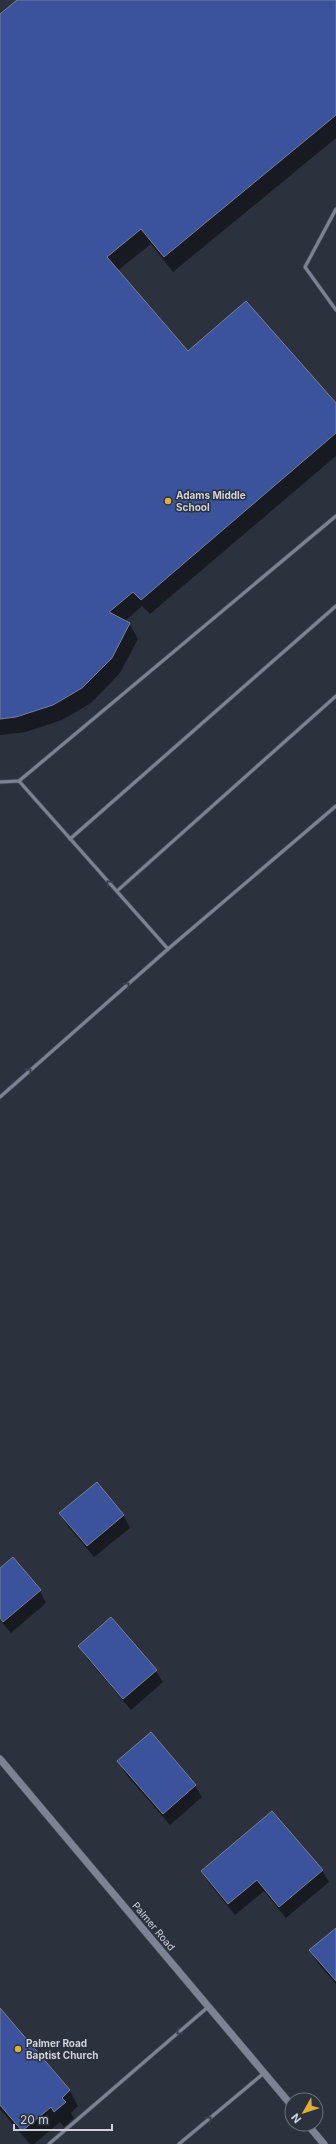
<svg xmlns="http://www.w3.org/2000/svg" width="336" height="2144" viewBox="0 0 336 2144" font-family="Inter,sans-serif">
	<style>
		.shadow { fill: #0007 }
		.building { fill: #3b529d; stroke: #7a8090 }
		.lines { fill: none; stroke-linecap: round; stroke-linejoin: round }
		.service-casing { stroke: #484d58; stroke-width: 4.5 }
		.tertiary-casing { stroke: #484d58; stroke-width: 8 }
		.service { stroke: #7c8392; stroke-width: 3 }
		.tertiary { stroke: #7c8392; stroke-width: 7 }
		.oneway { stroke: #3c414f }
		.poi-dot { fill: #deb133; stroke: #2c313e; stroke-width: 1.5 }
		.labels { text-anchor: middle; stroke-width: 3; stroke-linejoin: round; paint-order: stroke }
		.poi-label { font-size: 10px; font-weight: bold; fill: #ced1da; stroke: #2c313e; text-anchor: start }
		.street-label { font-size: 10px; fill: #ced1da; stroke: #2c313e }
	</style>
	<rect width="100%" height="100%" fill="#2c313e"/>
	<g class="shadow">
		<polygon points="18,0 336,0 336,138 173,272 151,244 117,271 188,352 336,405 336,456 150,614 142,606 125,621 129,623 138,639 120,673 91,703 62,720 26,732 0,735 0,15"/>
		<polygon points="97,1483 124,1516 130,1528 94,1557 67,1525 61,1513"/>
		<polygon points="13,1559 40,1591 46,1603 11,1633 0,1620 0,1570"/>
		<polygon points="79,1646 156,1671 163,1682 131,1710 86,1657"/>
		<polygon points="151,1733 195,1786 202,1797 170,1825 125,1773 119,1761"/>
		<polygon points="322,1870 329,1882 286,1918 264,1891 235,1915 209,1883 202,1872"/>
		<polygon points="336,1929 336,1984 317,1962 311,1950"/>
		<polygon points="0,2009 70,2091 78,2106 71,2113 74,2118 64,2127 60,2122 34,2144 30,2144 0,2109"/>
	</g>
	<g class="building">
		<polygon points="17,0 336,0 336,115 164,257 141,229 107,257 188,351 246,301 336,403 336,433 141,600 133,592 109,612 130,623 112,658 82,688 53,705 16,717 0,719 0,14"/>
		<polygon points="97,1482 124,1515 87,1546 59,1513"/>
		<polygon points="13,1557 41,1590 3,1622 0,1618 0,1568"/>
		<polygon points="111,1617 157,1670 123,1699 78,1646"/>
		<polygon points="151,1732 196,1785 163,1814 117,1761"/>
		<polygon points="272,1811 323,1870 279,1907 257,1880 228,1904 201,1871"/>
		<polygon points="336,1928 336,1981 309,1950"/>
		<polygon points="0,2008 70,2090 62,2098 66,2102 54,2112 51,2107 22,2131 0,2105"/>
	</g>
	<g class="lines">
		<defs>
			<g id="service">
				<polyline points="336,209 305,267 336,310"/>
				<polyline points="0,782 19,781 336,516"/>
				<polyline points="70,839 336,606"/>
				<polyline points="117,891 336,696"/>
				<polyline points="168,949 336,806"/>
				<polyline points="0,1097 168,949 19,781"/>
				<polyline points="49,2144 208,2007"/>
				<polyline points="179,2144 264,2073"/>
			</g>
			<g id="tertiary">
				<polyline points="0,1759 292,2106"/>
				<polyline points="307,2124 324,2144"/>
			</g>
		</defs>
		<use href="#service" class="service-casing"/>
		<use href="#tertiary" class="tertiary-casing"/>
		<use href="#service" class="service"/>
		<use href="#tertiary" class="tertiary"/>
	</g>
	<defs><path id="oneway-chevron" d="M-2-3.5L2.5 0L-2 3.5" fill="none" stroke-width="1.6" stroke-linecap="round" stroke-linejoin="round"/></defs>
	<g class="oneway">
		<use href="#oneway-chevron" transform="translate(109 883) rotate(-132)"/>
		<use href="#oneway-chevron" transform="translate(127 985) rotate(-41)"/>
		<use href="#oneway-chevron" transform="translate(29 1071) rotate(-41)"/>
		<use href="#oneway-chevron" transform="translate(179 2032) rotate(139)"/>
		<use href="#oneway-chevron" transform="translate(209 2119) rotate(-40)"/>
	</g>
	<g class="poi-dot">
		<circle cx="168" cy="501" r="4"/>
		<circle cx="18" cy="2049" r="4"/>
	</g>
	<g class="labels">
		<g class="poi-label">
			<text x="176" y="499">Adams Middle<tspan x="176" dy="12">School</tspan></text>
			<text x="26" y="2047">Palmer Road<tspan x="26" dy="12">Baptist Church</tspan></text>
		</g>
		<g class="street-label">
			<text transform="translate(154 1926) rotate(50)" y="4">Palmer Road</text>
		</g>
	</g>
	<g transform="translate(304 2112) rotate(231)"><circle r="19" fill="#2c313e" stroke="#6d717c"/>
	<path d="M0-3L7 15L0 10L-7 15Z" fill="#deb133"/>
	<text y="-6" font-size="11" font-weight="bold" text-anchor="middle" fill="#ced1da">N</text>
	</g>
	<path d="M14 2124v6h98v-6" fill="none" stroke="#ced1da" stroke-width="2"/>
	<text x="20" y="2124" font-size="12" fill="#ced1da" stroke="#2c313e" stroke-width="3" paint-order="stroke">20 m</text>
</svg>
